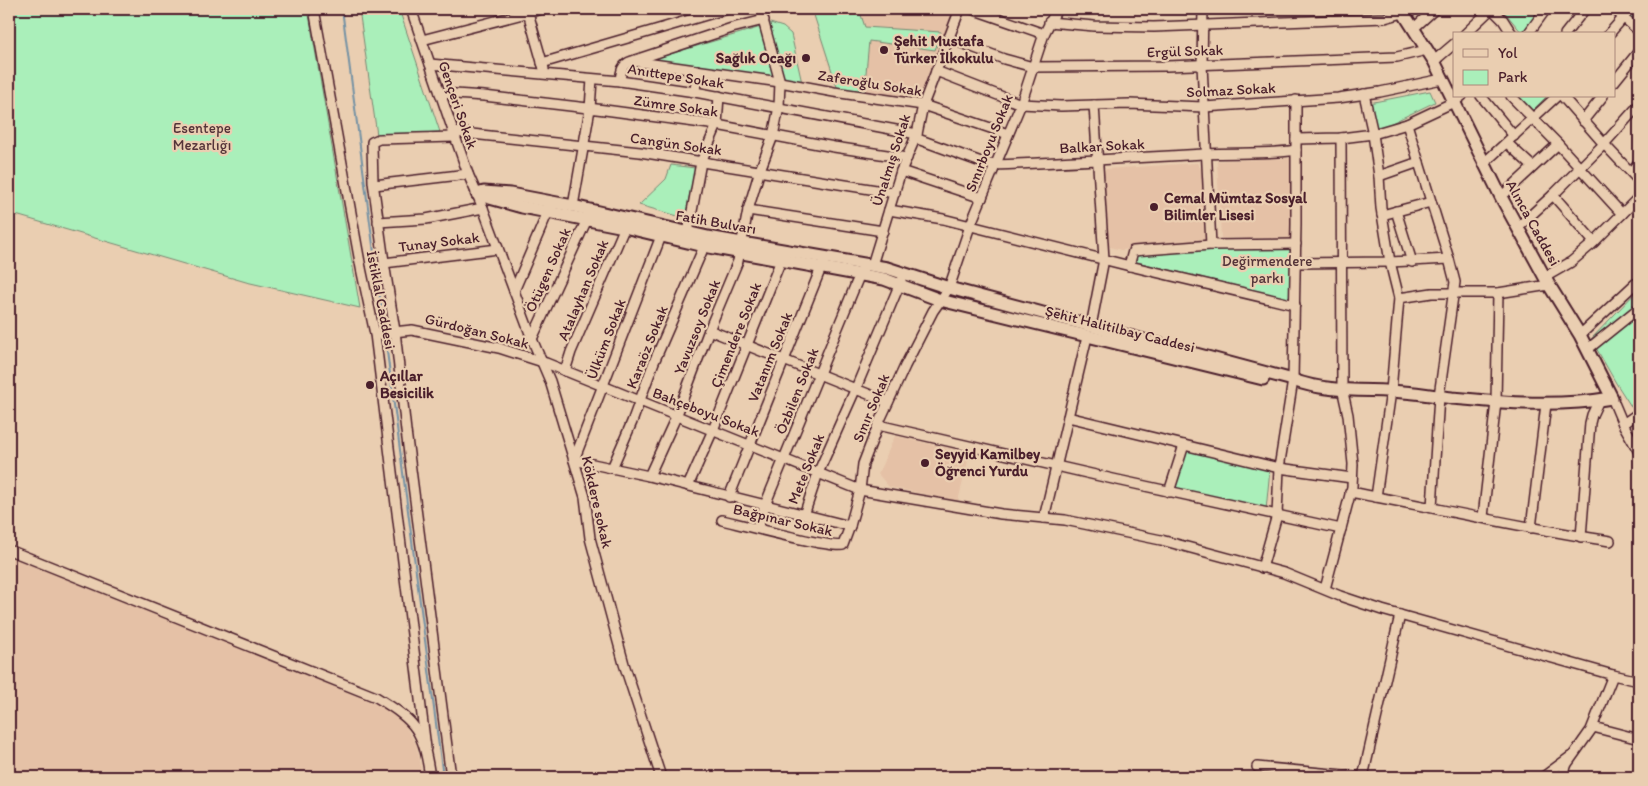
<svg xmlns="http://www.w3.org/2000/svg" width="1648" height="786" viewBox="0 0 1648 786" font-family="Itim,sans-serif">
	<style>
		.built { fill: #e5c1a6 }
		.green { fill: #aaefba; stroke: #7a8772 }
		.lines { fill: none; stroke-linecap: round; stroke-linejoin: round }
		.stream { stroke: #7692a4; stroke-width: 2 }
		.minor-casing { stroke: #4a1f2b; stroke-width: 12 }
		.major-casing { stroke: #4a1f2b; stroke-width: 15 }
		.minor { stroke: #eaceb1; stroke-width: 9 }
		.major { stroke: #eaceb1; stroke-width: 11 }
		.poi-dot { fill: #4a1f2b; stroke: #eaceb1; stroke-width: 2 }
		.labels { text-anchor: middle; stroke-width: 4.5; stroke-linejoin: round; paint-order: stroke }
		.poi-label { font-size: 15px; font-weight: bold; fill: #4a1f2b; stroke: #eaceb1; text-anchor: start }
		.street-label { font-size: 15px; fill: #4a1f2b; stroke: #eaceb1 }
		.park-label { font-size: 15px; fill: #543439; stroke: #eaceb1 }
	</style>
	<rect width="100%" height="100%" fill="#eaceb1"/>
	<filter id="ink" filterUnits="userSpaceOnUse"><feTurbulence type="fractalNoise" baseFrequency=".02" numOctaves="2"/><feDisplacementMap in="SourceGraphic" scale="10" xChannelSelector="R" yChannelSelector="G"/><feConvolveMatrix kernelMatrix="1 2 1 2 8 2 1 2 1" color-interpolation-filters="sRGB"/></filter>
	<g filter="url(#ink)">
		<g class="built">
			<polygon points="812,9 958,9 923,105 837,92"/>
			<polygon points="1291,158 1293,238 1221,238 1217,161"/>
			<polygon points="1197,163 1202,170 1205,241 1203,243 1121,250 1107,246 1102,173 1106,169"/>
			<polygon points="895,436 970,453 958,501 889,487 878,474"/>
			<polygon points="9,555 335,686 387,709 403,722 416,744 420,760 422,777 9,777"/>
		</g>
		<g class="green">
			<polygon points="9,9 308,9 360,308 246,282 9,213"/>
			<polygon points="359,9 399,9 440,132 377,135"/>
			<polygon points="812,9 859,9 865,27 941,32 935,50 869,41 864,94 838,90"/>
			<polygon points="1502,9 1540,9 1522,33"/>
			<polygon points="1623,9 1639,9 1639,26"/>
			<polygon points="767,22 783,27 791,34 802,83 780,79"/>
			<polygon points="761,27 776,77 653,59"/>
			<polygon points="1430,91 1435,102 1375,131 1369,103"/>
			<polygon points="1514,96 1545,96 1546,97 1530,113"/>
			<polygon points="671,165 695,168 685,218 639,205 666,179"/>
			<polygon points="1290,246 1291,299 1129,260 1132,251"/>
			<polygon points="1639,289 1639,408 1632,408 1616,383 1591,339"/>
			<polygon points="1184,448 1270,469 1266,510 1172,488"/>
		</g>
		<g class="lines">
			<g class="stream">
				<polyline points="342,9 384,329"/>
				<polyline points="385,336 443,777"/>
			</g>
			<defs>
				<g id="minor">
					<polyline points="314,9 361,268 375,334 426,748"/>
					<polyline points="411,9 468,174 483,208 532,339 550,381 585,497 590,538 624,664 661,777"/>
					<polyline points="527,9 544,69"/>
					<polyline points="972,9 1044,34"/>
					<polyline points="1203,9 1202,65 1211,245"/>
					<polyline points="1492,9 1503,20 1512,34"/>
					<polyline points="1614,9 1639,31"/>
					<polyline points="1049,22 1094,26 1154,27 1385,18 1403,13"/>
					<polyline points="1413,29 1435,9"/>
					<polyline points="1465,34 1491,9"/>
					<polyline points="1528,34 1546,9"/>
					<polyline points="1565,34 1585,9"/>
					<polyline points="1609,34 1623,18"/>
					<polyline points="948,38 1004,59 1033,67 1167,66 1397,57 1427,50"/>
					<polyline points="422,40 542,9"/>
					<polyline points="635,60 732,28 764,20"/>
					<polyline points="1434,61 1454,44"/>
					<polyline points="542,63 727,9"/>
					<polyline points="430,64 620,81 695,92 917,134"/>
					<polyline points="936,71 1021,104 1061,106 1129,104 1204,107 1338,98 1380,92 1442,79"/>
					<path d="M620 81C621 71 622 64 632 61L780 82 834 92 923 105 1008 134"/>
					<polyline points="1614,82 1639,51"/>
					<polyline points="695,92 697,70"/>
					<polyline points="440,93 484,96 605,110 717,125 834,147 907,158"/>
					<polyline points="1364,94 1373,134 1379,176 1381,208 1390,262 1399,298 1391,391 1376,497"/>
					<polyline points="1481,96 1514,136"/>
					<polyline points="1511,96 1558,144 1622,214"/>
					<polyline points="1562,96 1604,144 1639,181"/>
					<polyline points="1583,121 1603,96"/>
					<polyline points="1407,124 1449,259 1455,282 1439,396 1432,507"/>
					<polyline points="453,132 640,152 895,193"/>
					<path d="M915 138 981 162 994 165C1064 162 1134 158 1204 154 1235 152 1266 155 1296 150"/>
					<polyline points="1296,139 1341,138 1373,134 1407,124 1454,102 1462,96"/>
					<polyline points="1507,143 1533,167"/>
					<polyline points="1483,164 1557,96"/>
					<polyline points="901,171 982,198"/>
					<polyline points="1631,172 1639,162"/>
					<polyline points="1379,176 1419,162"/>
					<polyline points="374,185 468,174"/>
					<polyline points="1553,195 1604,144 1639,105"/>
					<polyline points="1501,197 1558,144"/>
					<polyline points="573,206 590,109 592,79"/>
					<polyline points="748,210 883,231"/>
					<polyline points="889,210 943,219 1134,267 1295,305"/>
					<polyline points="1396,211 1412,262"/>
					<polyline points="1382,215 1431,202"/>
					<polyline points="378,222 426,219 483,208"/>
					<polyline points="1518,227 1553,195 1594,242"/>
					<polyline points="663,231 574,460 649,476 850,526"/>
					<polyline points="688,233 701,162 717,125 719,96"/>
					<polyline points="384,263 498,249"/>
					<polyline points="1295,263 1390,262 1449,259"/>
					<polyline points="872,265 901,171 917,134 923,105 960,9"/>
					<polyline points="1129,266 1133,251 1211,245 1296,244"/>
					<polyline points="1545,277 1571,262 1591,245 1639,197"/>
					<polyline points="514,291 550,207"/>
					<polyline points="1498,293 1549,285"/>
					<polyline points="1399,298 1432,293 1498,293 1496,402 1483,517"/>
					<polyline points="1091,326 1104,259 1094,105"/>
					<polyline points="709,330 888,402"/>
					<polyline points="375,334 412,330 499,348 546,363 860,490 1001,514 1065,520 1161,540 1284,573 1340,596 1382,610 1613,675 1591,730 1567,764 1562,777"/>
					<polyline points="1580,335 1635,284 1639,287"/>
					<polyline points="532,339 589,215"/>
					<polyline points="1588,349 1639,308"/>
					<polyline points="565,371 571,352 627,222"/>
					<polyline points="1612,398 1623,424 1639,452"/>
					<polyline points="1068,417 1279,468 1352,478"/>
					<polyline points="1623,424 1639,413"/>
					<polyline points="878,425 1113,479 1341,529"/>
					<polyline points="612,468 632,422 654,362 706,242"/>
					<polyline points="649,476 676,417 709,330 738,261 748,210 760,170 773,136 779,107 780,82 760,9"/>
					<polyline points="688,486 713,430 783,255"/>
					<polyline points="1169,492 1184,445"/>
					<path d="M1350 492C1437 508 1523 528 1610 541"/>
					<polyline points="729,497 823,263"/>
					<polyline points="804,515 818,473 856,388 901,281"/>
					<polyline points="1044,518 1087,337"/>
					<path d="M722 520C739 524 833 549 843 545L850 526 860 490 863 464 880 420 905 366 933 311 949 288 970 226 1021 104 1044 34 1057 9"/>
					<polyline points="758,528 765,505 862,269"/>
					<polyline points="1531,528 1546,404"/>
					<polyline points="1581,537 1590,423 1592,415 1599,400"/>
					<path d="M9 550 376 697C417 722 423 730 430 777"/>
					<polyline points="1262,568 1277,515 1279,468 1293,380 1296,224 1296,100"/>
					<polyline points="1325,589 1352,487 1353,464 1348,415 1342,388 1341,138"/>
					<polyline points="1613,675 1639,681"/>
					<polyline points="1593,727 1639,739"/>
					<polyline points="1257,767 1365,777"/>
					<polyline points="451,777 406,431 395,331 385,269 373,182 372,146 372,142 379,139 455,137"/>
					<polyline points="1363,777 1400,615"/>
					<polyline points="1543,777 1570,757"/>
				</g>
				<g id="major">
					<path d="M477 194 484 192 510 194 573 206 708 237 887 268 949 288 1293 380C1327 393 1367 389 1403 392 1419 393 1436 396 1452 398 1506 403 1559 407 1612 398L1580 335 1549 285 1501 197 1434 61 1401 9"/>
					<polyline points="486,197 522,207 624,227 704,246 884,279 940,300 1263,379"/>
				</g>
			</defs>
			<use href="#minor" class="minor-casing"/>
			<use href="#major" class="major-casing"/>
			<use href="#minor" class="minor"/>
			<use href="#major" class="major"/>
		</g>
	</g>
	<g class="poi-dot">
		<circle cx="884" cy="50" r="5"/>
		<circle cx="806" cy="58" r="5"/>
		<circle cx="1154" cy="207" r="5"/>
		<circle cx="370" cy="385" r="5"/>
		<circle cx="925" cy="463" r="5"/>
	</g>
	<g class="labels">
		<g class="poi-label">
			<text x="894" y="46">Şehit Mustafa<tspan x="894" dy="17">Türker İlkokulu</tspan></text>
			<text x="796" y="63" text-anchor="end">Sağlık Ocağı</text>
			<text x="1164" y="203">Cemal Mümtaz Sosyal<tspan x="1164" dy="17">Bilimler Lisesi</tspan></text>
			<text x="380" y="381">Açıllar<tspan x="380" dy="17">Besicilik</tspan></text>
			<text x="935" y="459">Seyyid Kamilbey<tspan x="935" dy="17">Öğrenci Yurdu</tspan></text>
		</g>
		<g class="street-label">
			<text transform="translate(1185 51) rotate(-2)" y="5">Ergül Sokak</text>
			<text transform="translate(676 76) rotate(9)" y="5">Anıttepe Sokak</text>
			<text transform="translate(870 83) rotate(9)" y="5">Zaferoğlu Sokak</text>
			<text transform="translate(1231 90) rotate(-3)" y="5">Solmaz Sokak</text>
			<text transform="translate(458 105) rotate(71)" y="5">Gençeri Sokak</text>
			<text transform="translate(676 106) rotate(8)" y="5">Zümre Sokak</text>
			<text transform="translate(989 143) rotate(-68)" y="5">Sınırboyu Sokak</text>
			<text transform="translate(676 144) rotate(8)" y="5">Cangün Sokak</text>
			<text transform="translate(1102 146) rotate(-3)" y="5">Balkar Sokak</text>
			<text transform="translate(891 160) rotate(-72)" y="5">Ünalmış Sokak</text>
			<text transform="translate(716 222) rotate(10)" y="5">Fatih Bulvarı</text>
			<text transform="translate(1533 223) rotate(61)" y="5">Alınca Caddesi</text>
			<text transform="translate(439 242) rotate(-7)" y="5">Tunay Sokak</text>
			<text transform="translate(548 270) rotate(-66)" y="5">Ötügen Sokak</text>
			<text transform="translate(583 290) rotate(-67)" y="5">Atalayhan Sokak</text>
			<text transform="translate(381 300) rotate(79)" y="5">İstiklal Caddesi</text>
			<text transform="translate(697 327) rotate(-68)" y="5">Yavuzsoy Sokak</text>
			<text transform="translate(1120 329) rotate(14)" y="5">Şehit Halitilbay Caddesi</text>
			<text transform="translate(477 331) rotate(14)" y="5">Gürdoğan Sokak</text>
			<text transform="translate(736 335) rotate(-68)" y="5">Çimendere Sokak</text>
			<text transform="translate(606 339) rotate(-69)" y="5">Ülküm Sokak</text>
			<text transform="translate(647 347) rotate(-68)" y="5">Karaöz Sokak</text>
			<text transform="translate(770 357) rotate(-68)" y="5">Vatanım Sokak</text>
			<text transform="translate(797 391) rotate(-68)" y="5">Özbilen Sokak</text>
			<text transform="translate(871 408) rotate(-67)" y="5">Sınır Sokak</text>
			<text transform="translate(706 412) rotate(21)" y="5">Bahçeboyu Sokak</text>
			<text transform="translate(806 469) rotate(-68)" y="5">Mete Sokak</text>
			<text transform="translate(597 502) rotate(77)" y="5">Kökdere sokak</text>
			<text transform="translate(783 520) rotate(13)" y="5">Bağpınar Sokak</text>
		</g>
		<g class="park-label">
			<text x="202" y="133">Esentepe<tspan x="202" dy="17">Mezarlığı</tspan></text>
			<text x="1267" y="266">Değirmendere<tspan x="1267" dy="17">parkı</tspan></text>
		</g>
	</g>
	<rect width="1648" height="786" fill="none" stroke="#eaceb1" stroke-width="30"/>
	<rect x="15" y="15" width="1618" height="756" fill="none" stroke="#4a1f2b" stroke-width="2" filter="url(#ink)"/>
	<rect x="1453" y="32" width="162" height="65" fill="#eaceb1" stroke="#aa887b"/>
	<rect x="1463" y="49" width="25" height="8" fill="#eaceb1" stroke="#aa887b"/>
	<text x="1498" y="58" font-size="15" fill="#4a1f2b">Yol</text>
	<rect x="1463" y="70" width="25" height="15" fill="#aaefba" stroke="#aa887b"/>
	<text x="1498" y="82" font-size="15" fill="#4a1f2b">Park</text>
</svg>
